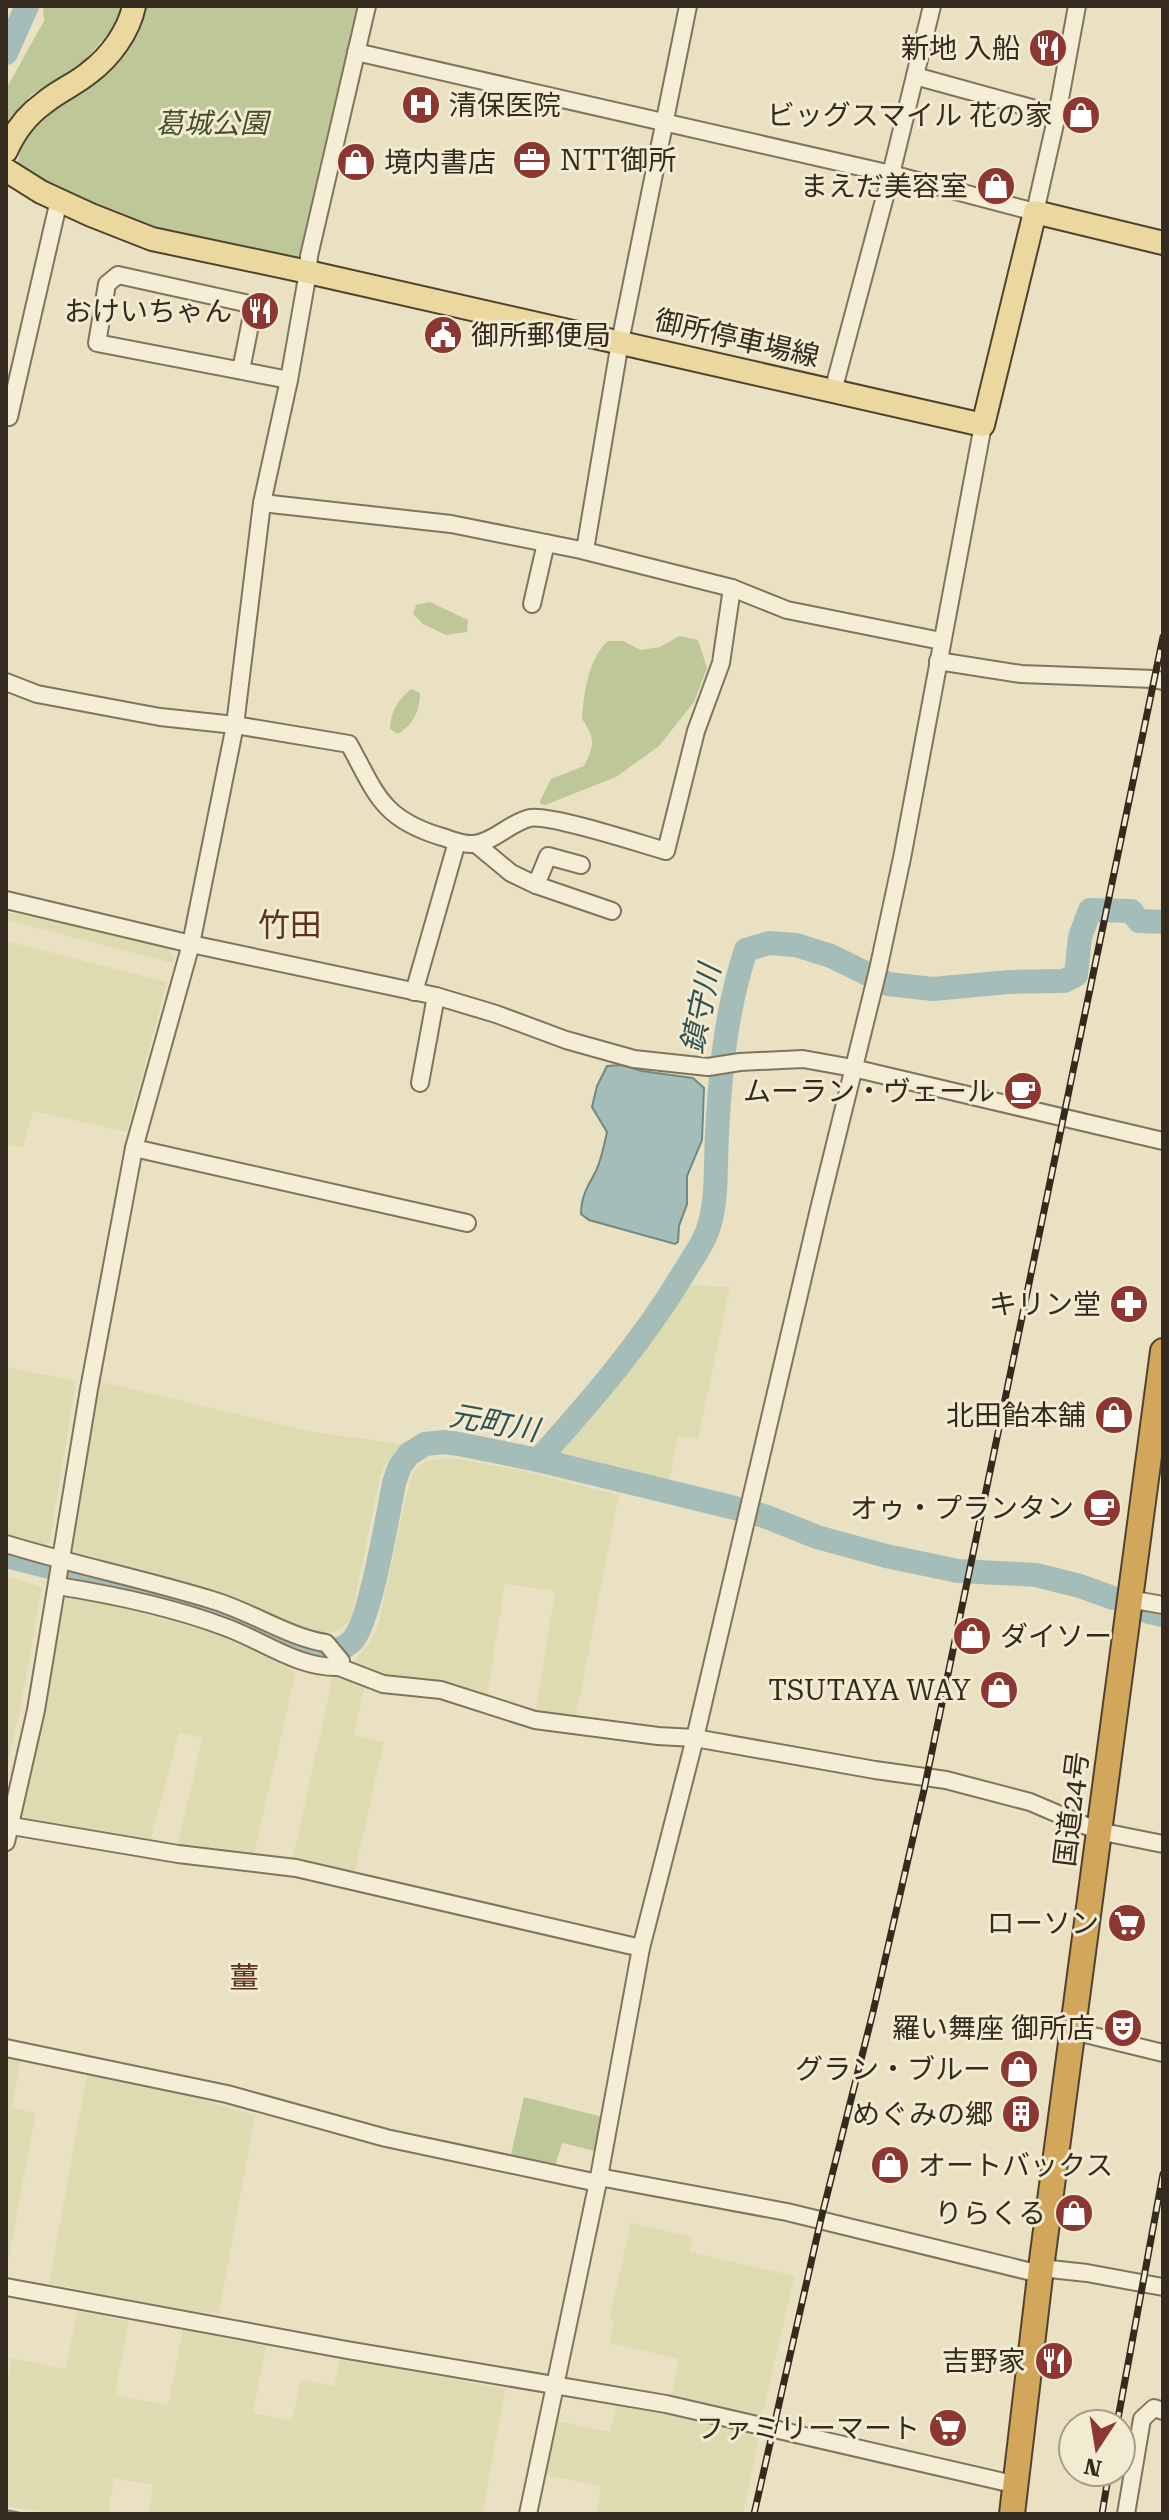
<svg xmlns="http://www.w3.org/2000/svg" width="1169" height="2520" viewBox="0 0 1169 2520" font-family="'Roboto Serif','Noto Sans JP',serif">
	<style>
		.farmland { fill: #dfdbb1 }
		.green { fill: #bec798 }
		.water { fill: #a5bdb8; stroke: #6d8a85; stroke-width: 2 }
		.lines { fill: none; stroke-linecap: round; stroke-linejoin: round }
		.stream { stroke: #6d8a85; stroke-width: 4 }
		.river { stroke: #a5bdb8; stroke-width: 24 }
		.minor-casing { stroke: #83735c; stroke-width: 20 }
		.major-casing { stroke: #514230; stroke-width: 26 }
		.highway-casing { stroke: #514230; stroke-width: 28 }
		.minor { stroke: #f5eed6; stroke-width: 16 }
		.major { stroke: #ead89e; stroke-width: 22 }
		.highway { stroke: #d2a75b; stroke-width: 24 }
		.rail-casing { stroke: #342a1e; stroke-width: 7 }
		.rail { stroke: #f2ebd2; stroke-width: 4; stroke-dasharray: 12; stroke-linecap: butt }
		.labels { text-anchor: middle; stroke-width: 6; stroke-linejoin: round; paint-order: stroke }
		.poi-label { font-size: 28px; fill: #342a1e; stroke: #f2ebd2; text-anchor: end }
		.park-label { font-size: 28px; font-style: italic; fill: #414e27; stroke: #f2ebd2 }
		.street-label { font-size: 28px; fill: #342a1e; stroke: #f2ebd2 }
		.water-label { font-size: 30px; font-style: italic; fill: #2f5252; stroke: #f2ebd2 }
		.neighbourhood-label { font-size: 30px; fill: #5d3222; stroke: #f2ebd2 }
		.quarter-label { font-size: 32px; fill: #5d3222; stroke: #f2ebd2 }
	</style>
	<rect width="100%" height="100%" fill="#eae1c3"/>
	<g class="farmland">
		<polygon points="6,912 166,945 174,958 172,963 6,920"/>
		<polygon points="6,941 167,982 127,1132 33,1111 23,1147 6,1144"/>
		<polygon points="688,1285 730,1287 698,1439 678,1436 668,1486 552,1459 577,1418 599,1392 616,1366 665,1317"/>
		<polygon points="6,1367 76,1381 48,1553 6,1542"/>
		<polygon points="94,1380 313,1432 401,1444 385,1464 380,1478 351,1618 344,1627 327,1634 300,1632 64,1555"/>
		<polygon points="450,1458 520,1470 619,1495 575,1722 535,1714 555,1591 505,1584 487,1697 350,1666 369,1643 377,1629 410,1479 416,1469 426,1461"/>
		<polygon points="6,1576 42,1587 21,1706 6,1771"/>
		<polygon points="60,1593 216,1632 296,1672 254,1854 224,1851 217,1854 177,1848 202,1738 179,1733 150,1842 16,1822"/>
		<polygon points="339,1675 365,1684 354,1735 384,1742 354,1876 292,1862 333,1676"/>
		<polygon points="6,2055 21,2058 12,2108 36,2113 6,2273"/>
		<polygon points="87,2073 172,2091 255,2115 219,2313 197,2312 49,2284"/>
		<polygon points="631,2223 693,2237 690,2252 795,2276 762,2416 671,2396 679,2359 609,2343 614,2321 609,2319"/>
		<polygon points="77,2311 129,2321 115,2395 168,2405 183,2330 266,2346 253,2413 292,2421 301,2379 334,2386 340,2358 505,2389 483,2514 148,2514 153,2485 114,2478 108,2514 53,2514 6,2506 6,2386 11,2358 66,2369"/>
		<polygon points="616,2405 678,2417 759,2437 743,2514 596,2514 601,2486 544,2475 550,2458 555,2421 610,2432"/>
	</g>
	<g class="green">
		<polygon points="43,6 121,6 116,24 82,64 31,95 6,124 6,89 44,21"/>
		<polygon points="142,6 357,6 298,259 154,232 48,186 17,166 22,142 39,118"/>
		<polygon points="430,602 468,620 467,632 446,635 423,624 413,614 416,605"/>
		<path d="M679 636 698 640 707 668 694 702 659 746 616 777 545 805 541 804 540 801 551 779 584 766C595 744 595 739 582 719 584 693 588 659 608 641H623L641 650 660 647Z"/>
		<path d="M411 689 420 693C420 712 413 724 398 734L390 729C390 712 398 700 411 689Z"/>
		<polygon points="524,2097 610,2119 603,2153 562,2143 553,2173 509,2163"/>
	</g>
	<path class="water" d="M622 1065 642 1071 693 1078 704 1088 702 1140 687 1176V1204L679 1226 678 1242 675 1244 589 1220 581 1214C581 1196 588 1186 596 1171 602 1158 604 1145 607 1132L592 1107 597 1086 607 1066Z"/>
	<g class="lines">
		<polyline class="stream" points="6,2511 21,2514"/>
		<g class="river">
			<polyline points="6,53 27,6"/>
			<path d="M538 1460C591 1401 642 1342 683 1274 691 1260 702 1246 707 1232 718 1203 715 1166 717 1135 720 1073 726 1010 746 950L769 943 796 945 831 956 888 984 933 989 1008 982 1064 981 1076 975 1080 937 1090 910 1131 911 1139 921 1163 922"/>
			<path d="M6 1556C82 1576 160 1592 235 1617 262 1626 292 1651 319 1653 329 1654 345 1648 352 1641 370 1623 388 1514 394 1483L400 1466 409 1454 425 1444 444 1442 459 1444 538 1460 731 1507 764 1516 817 1537 886 1556 958 1571 1036 1575 1080 1586 1113 1598"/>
			<polyline points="1149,1612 1163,1615"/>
		</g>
		<defs>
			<g id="minor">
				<polyline points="356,52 891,174 1035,212 1057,115 1077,6"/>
				<polyline points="915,76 1057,115"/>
				<polyline points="241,370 254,305 118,275 107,284 97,343 289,380"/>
				<polyline points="833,391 891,174 932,6"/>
				<polyline points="9,417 59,200"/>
				<polyline points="262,503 451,524 581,550 732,588 787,610 941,641"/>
				<polyline points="585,550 620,342 688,6"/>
				<polyline points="532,604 546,543"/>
				<polyline points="938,661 1021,674 1154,679 1163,681"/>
				<path d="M6 682 37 694 160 717 235 725 349 744C376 793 381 818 439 836 450 839 462 845 474 844 494 842 511 822 530 818 550 814 641 844 666 851L696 731 721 663 732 588"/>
				<polyline points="476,844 511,873 536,885 612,911"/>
				<polyline points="536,885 548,856 581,865"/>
				<polyline points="6,900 191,944 436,996 496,1014 566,1040 634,1059 708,1067 740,1062 803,1059 853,1068 1163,1141"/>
				<polyline points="414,992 457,842"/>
				<polyline points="420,1083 436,996"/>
				<polyline points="134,1148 467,1223"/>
				<path d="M6 1544C74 1565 144 1579 212 1600 250 1611 290 1638 326 1643L341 1661 339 1667 383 1684 441 1690 535 1720 658 1736 695 1738 875 1770 946 1780 1030 1802 1098 1831 1163 1844"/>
				<path d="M58 1586C114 1595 172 1607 225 1627 264 1641 297 1668 339 1667"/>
				<polyline points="1129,1599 1163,1605"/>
				<polyline points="6,1825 178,1854 296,1868 641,1948"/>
				<polyline points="6,1842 36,1710 89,1389 134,1148 191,944 235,725 262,503 289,380 308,272 309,256 367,6"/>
				<polyline points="1073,2031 1163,2053"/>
				<polyline points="6,2048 227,2094 386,2138 598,2183"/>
				<polyline points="599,2177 787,2212 1040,2274"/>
				<polyline points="1041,2268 1087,2273 1163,2287"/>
				<polyline points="6,2287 347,2350 666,2404 1017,2485"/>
				<polyline points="528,2514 599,2177 641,1948 695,1738 819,1209 878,970 902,858 983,425"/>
				<polyline points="1126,2514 1142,2419 1154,2408 1163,2411"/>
			</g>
			<g id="major">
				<path d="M6 151C14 133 27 115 44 103 58 91 76 84 90 72 110 57 129 31 134 6"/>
				<polyline points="6,170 41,192 91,215 152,239 308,272 983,425 1035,212 1163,243"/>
			</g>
			<polyline id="highway" points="1012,2514 1041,2268 1163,1351"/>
		</defs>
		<use href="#minor" class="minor-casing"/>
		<use href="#major" class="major-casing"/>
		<use href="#highway" class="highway-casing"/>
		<use href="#minor" class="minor"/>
		<use href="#major" class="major"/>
		<use href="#highway" class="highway"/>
		<defs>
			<g id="rail">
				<polyline points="1117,2424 1163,2174"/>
				<polyline points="754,2514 821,2219 873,2012 924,1790 1163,637"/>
				<polyline points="1102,2514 1109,2472"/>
			</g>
		</defs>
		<use href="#rail" class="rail-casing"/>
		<use href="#rail" class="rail"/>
	</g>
	<defs>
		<symbol id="restaurant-disc" viewBox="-11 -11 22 22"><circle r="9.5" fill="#8c3731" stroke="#f2ebd2"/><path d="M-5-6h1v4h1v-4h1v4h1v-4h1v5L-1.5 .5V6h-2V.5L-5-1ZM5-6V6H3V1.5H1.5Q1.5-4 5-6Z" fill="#fff"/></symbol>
		<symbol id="hospital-disc" viewBox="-11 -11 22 22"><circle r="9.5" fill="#8c3731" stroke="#f2ebd2"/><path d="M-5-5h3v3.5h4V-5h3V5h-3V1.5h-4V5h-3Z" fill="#fff"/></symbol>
		<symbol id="shop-disc" viewBox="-11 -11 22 22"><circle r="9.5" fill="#8c3731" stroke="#f2ebd2"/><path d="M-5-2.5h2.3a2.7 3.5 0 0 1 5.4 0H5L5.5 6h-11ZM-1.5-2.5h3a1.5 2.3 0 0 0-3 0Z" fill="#fff"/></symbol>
		<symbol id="office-disc" viewBox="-11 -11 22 22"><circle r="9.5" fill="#8c3731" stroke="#f2ebd2"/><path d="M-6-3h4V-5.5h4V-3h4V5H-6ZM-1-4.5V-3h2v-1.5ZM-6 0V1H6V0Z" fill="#fff"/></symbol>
		<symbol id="civic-disc" viewBox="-11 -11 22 22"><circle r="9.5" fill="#8c3731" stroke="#f2ebd2"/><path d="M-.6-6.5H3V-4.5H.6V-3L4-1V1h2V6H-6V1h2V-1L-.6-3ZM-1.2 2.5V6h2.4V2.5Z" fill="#fff"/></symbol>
		<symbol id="cafe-disc" viewBox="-11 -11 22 22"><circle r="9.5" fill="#8c3731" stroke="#f2ebd2"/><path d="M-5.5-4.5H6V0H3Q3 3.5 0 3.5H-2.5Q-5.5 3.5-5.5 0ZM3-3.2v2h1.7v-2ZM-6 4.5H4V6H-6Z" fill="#fff"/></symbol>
		<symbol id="pharmacy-disc" viewBox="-11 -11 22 22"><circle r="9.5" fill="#8c3731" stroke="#f2ebd2"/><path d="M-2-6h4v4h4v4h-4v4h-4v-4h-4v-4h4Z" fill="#fff"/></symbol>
		<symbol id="supermarket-disc" viewBox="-11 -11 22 22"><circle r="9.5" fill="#8c3731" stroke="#f2ebd2"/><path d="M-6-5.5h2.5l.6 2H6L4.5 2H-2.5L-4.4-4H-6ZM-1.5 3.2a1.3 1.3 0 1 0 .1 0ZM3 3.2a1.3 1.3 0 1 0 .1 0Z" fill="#fff"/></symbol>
		<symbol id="theatre-disc" viewBox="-11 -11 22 22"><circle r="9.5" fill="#8c3731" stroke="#f2ebd2"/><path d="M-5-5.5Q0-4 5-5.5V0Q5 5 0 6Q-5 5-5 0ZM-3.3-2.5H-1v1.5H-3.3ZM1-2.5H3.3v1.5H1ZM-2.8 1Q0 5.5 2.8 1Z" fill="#fff"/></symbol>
		<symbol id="building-disc" viewBox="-11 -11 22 22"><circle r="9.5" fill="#8c3731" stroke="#f2ebd2"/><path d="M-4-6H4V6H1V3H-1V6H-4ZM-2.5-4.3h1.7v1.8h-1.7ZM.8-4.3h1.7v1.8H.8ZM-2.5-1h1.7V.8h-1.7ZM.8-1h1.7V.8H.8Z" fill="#fff"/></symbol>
	</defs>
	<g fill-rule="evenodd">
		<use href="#restaurant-disc" x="1026" y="26" width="44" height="44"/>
		<use href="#hospital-disc" x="399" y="83" width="44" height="44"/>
		<use href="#shop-disc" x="1059" y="93" width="44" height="44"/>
		<use href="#office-disc" x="510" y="138" width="44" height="44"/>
		<use href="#shop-disc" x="334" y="140" width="44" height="44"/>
		<use href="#shop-disc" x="974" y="164" width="44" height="44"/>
		<use href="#restaurant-disc" x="238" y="289" width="44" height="44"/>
		<use href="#civic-disc" x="421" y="313" width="44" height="44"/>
		<use href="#cafe-disc" x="1001" y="1069" width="44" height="44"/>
		<use href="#pharmacy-disc" x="1107" y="1282" width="44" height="44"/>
		<use href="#shop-disc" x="1092" y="1393" width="44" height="44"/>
		<use href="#cafe-disc" x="1080" y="1486" width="44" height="44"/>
		<use href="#shop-disc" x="950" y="1614" width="44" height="44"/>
		<use href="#shop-disc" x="977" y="1668" width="44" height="44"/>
		<use href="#supermarket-disc" x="1105" y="1901" width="44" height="44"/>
		<use href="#theatre-disc" x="1101" y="2006" width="44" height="44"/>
		<use href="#shop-disc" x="997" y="2047" width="44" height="44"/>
		<use href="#building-disc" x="999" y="2092" width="44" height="44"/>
		<use href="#shop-disc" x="868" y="2143" width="44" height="44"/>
		<use href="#shop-disc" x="1052" y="2191" width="44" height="44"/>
		<use href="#restaurant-disc" x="1032" y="2339" width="44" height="44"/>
		<use href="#supermarket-disc" x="926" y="2406" width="44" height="44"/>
	</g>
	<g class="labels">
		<g class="poi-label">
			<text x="1020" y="58">新地 入船</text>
			<text x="449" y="115" text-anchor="start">清保医院</text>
			<text x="1053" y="125">ビッグスマイル 花の家</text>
			<text x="560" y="170" text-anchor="start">NTT御所</text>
			<text x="384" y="172" text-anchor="start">境内書店</text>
			<text x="968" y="196">まえだ美容室</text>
			<text x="232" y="321">おけいちゃん</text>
			<text x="471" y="345" text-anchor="start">御所郵便局</text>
			<text x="995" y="1101">ムーラン・ヴェール</text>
			<text x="1101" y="1314">キリン堂</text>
			<text x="1086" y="1425">北田飴本舗</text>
			<text x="1074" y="1518">オゥ・プランタン</text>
			<text x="1000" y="1646" text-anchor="start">ダイソー</text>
			<text x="971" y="1700">TSUTAYA WAY</text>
			<text x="1099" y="1933">ローソン</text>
			<text x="1095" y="2038">羅い舞座 御所店</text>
			<text x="991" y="2079">グラン・ブルー</text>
			<text x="993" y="2124">めぐみの郷</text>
			<text x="918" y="2175" text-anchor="start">オートバックス</text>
			<text x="1046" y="2223">りらくる</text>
			<text x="1026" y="2371">吉野家</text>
			<text x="920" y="2438">ファミリーマート</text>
		</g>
		<g class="park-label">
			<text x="212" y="133">葛城公園</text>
		</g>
		<g class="street-label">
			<text transform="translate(737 338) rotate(13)" y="10">御所停車場線</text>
			<text transform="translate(1071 1809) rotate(-83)" y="10">国道24号</text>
		</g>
		<g class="water-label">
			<text transform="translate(701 1009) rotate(-78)" y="10">鎮守川</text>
			<text transform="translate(494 1423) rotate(10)" y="10">元町川</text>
		</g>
		<g class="neighbourhood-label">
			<text x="244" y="1988">薑</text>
		</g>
		<g class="quarter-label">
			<text x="290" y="936">竹田</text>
		</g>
	</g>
	<rect width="1169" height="2520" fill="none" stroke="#342a1e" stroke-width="16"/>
	<g transform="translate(1097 2448) rotate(192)"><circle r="38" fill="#f2ebd2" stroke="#a69e8a" stroke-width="2"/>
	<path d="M0-6L14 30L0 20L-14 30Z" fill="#8c3731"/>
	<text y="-12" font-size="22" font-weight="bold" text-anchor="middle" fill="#342a1e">N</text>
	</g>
</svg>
